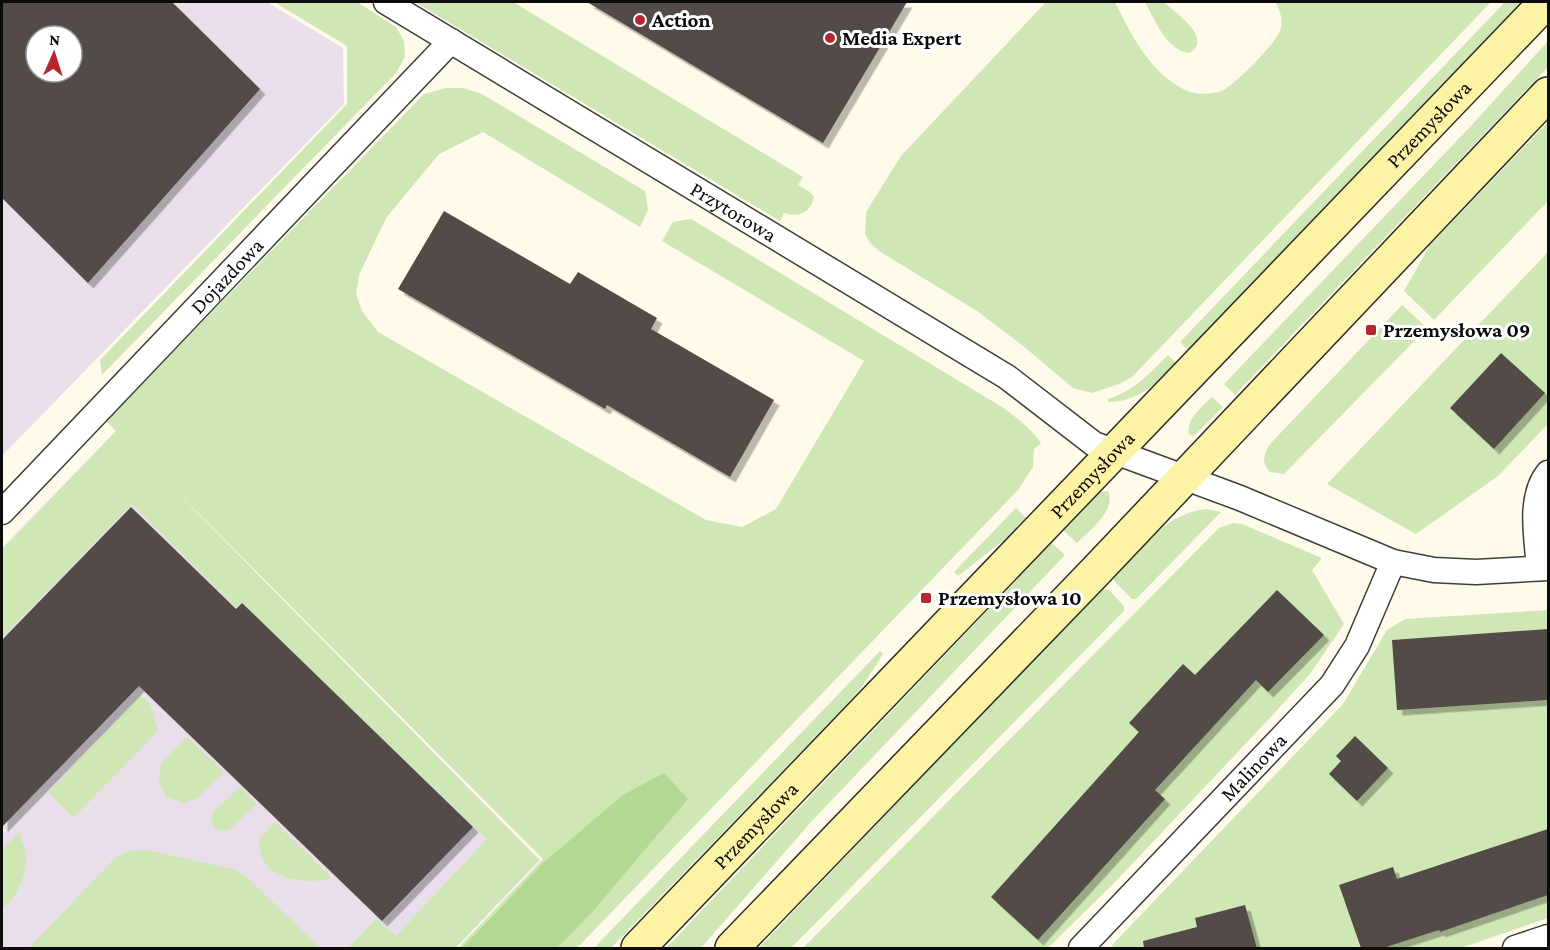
<svg xmlns="http://www.w3.org/2000/svg" width="1550" height="950" viewBox="0 0 1550 950" font-family="'Crimson Pro',serif">
	<style>
		.industrial { fill: #e9dfea; fill-rule: evenodd }
		.green { fill: #cfe7b4 }
		.forest { fill: #b3d894 }
		.building { fill: #534c47; fill-rule: evenodd; filter: url(#shadow) }
		.lines { fill: none; stroke-linecap: round; stroke-linejoin: round }
		.street-casing { stroke: #3e3e3e; stroke-width: 27 }
		.secondary-casing { stroke: #2d2d2d; stroke-width: 36 }
		.street { stroke: #fff; stroke-width: 24 }
		.secondary { stroke: #fdf3a5; stroke-width: 33 }
		.poi-dot { fill: #b7262f; stroke: #fff; stroke-width: 2 }
		.labels { text-anchor: middle; stroke-width: 6; stroke-linejoin: round; paint-order: stroke }
		.poi-label { font-size: 21px; font-weight: bold; fill: #0b0b0b; stroke: #fff; text-anchor: start }
		.street-label { font-size: 21px; fill: #0b0b0b; stroke: #fff }
	</style>
	<defs>
		<filter id="shadow"><feDropShadow dx="5.5" dy="5.5" stdDeviation="0" flood-color="#0004"/></filter>
	</defs>
	<rect width="100%" height="100%" fill="#fffae9"/>
	<g class="industrial">
		<path d="M2 2H267L343 48 344 104 2 456ZM36 36H72V72H36Z"/>
		<polygon points="116,431 540,860 456,948 2,948 2,548"/>
	</g>
	<g class="green">
		<polygon points="274,2 357,2 396,27 404,41 405,57 396,73 102,375 100,360 347,104 347,46"/>
		<path d="M415 2H513L803 177 798 185 810 192 814 197C810 214 799 217 784 213L780 221Z"/>
		<path d="M1046 2H1115C1132 36 1151 76 1190 92 1199 95 1213 94 1222 91 1235 85 1278 42 1281 28 1283 18 1280 10 1275 2H1491L1132 377 1119 384 1092 393 1073 388 1022 345 977 311 879 251 870 243 865 234 866 212 901 156Z"/>
		<path d="M1145 2H1164C1176 13 1215 40 1189 53 1166 50 1155 20 1145 2Z"/>
		<polygon points="1505,2 1523,2 1189,351 1180,342"/>
		<polygon points="1548,41 1548,67 1235,395 1224,384 1470,127"/>
		<path d="M446 88H463L482 94 645 191 648 210 640 227 483 132 439 154 386 218 359 275 356 294 362 311 378 332 706 520 742 527 776 509 864 361 662 241 673 222 691 219 1002 407C1017 418 1031 428 1041 443L1034 449 1033 467 1018 490 577 948H458L543 859 138 453 539 860 455 948H348L376 919 396 936 487 839 242 603 236 607 132 504 2 638V550L116 431 106 421 424 94Z"/>
		<polygon points="1548,122 1548,201 1434,320 1404,291 1430,245"/>
		<polygon points="1548,252 1548,424 1498,476 1416,534 1327,484"/>
		<path d="M1402 305 1427 328 1284 474 1270 472C1261 463 1263 453 1271 443Z"/>
		<path d="M1168 355 1176 363C1157 384 1137 402 1108 402V399C1135 390 1148 375 1168 355Z"/>
		<path d="M1212 397 1223 407 1197 433 1193 436 1189 434C1186 419 1202 407 1212 397Z"/>
		<path d="M1108 491C1117 510 1089 531 1077 543L1063 530 1100 492Z"/>
		<polygon points="1016,508 1026,518 1009,536 958,576 954,572"/>
		<path d="M1206 509 1221 512 1136 599H1132L1116 583 1113 577C1141 549 1164 514 1206 509Z"/>
		<polygon points="1233,523 1242,524 1322,558 1312,570 1344,624 1310,674 1267,721 1116,881 1048,948 803,948 1219,528"/>
		<polygon points="1052,543 1065,555 811,822 701,948 666,948"/>
		<polygon points="1101,589 1109,590 1124,606 1124,611 791,948 759,948"/>
		<polygon points="1548,610 1548,918 1461,948 1113,948 1112,945 1343,704 1387,630 1405,619"/>
		<polygon points="880,651 883,654 862,687 848,703 611,948 594,948"/>
		<polygon points="140,695 150,704 158,731 74,817 48,793"/>
		<polygon points="187,737 224,772 197,798 184,803 166,797 159,780 161,763"/>
		<polygon points="240,787 257,804 229,830 223,831 215,829 211,821 213,812"/>
		<path d="M275 822 332 878C310 885 268 881 261 854 259 849 260 844 259 839Z"/>
		<path d="M19 832C21 839 26 849 26 856 27 873 17 900 2 908V850Z"/>
		<polygon points="147,850 232,869 245,875 320,948 29,948 115,858 129,851"/>
	</g>
	<polygon class="forest" points="664,773 688,799 593,911 557,948 462,948 543,863 623,795"/>
	<g class="building">
		<path d="M2 2H172L260 89 88 283 2 198ZM36 36H72V72H36Z"/>
		<polygon points="587,2 907,2 823,143"/>
		<polygon points="444,211 570,284 578,272 657,318 651,329 774,400 730,477 607,405 605,409 398,289"/>
		<polygon points="1501,353 1545,393 1494,449 1450,408"/>
		<polygon points="131,507 236,609 242,603 473,827 382,921 139,686 2,827 2,640"/>
		<polygon points="1277,590 1324,635 1268,692 1256,680 1155,790 1165,799 1038,940 991,897 1139,732 1129,723 1183,664 1195,675"/>
		<polygon points="1548,629 1548,700 1397,710 1392,640"/>
		<polygon points="1355,736 1388,768 1357,801 1329,774 1341,761 1336,756"/>
		<polygon points="1548,829 1548,895 1440,932 1439,930 1383,948 1361,948 1339,885 1393,867 1397,879"/>
		<polygon points="1245,905 1257,948 1144,948 1143,941 1197,927 1195,918"/>
	</g>
	<g class="lines">
		<defs>
			<g id="street">
				<path id="s1" d="M386 2 1007 377 1094 444 1240 498 1393 562 1434 570 1476 572 1548 568"/>
				<path id="s2" d="M2 512 451 41"/>
				<path d="M1539 568C1537 539 1528 498 1548 473"/>
				<path id="s3" d="M1081 948 1332 685 1357 646 1393 562"/>
				<polyline points="1515,948 1548,937"/>
			</g>
			<g id="secondary">
				<path id="s4" d="M638 948 1546 2"/>
				<polyline points="732,948 1094,573 1548,94"/>
			</g>
		</defs>
		<use href="#street" class="street-casing"/>
		<use href="#secondary" class="secondary-casing"/>
		<use href="#street" class="street"/>
		<use href="#secondary" class="secondary"/>
	</g>
	<g class="poi-dot">
		<circle cx="640" cy="20" r="6"/>
		<circle cx="830" cy="38" r="6"/>
		<rect x="1365" y="324" width="12" height="12" rx="3"/>
		<rect x="920" y="592" width="12" height="12" rx="3"/>
	</g>
	<g class="labels">
		<g class="poi-label">
			<text x="652" y="27">Action</text>
			<text x="842" y="45">Media Expert</text>
			<text x="1383" y="337">Przemysłowa 09</text>
			<text x="938" y="605">Przemysłowa 10</text>
		</g>
		<g class="street-label">
			<text dy="7" stroke="none"><textPath href="#s4" startOffset="1142">Przemysłowa</textPath></text>
			<text dy="7" stroke="none"><textPath href="#s1" startOffset="406">Przytorowa</textPath></text>
			<text dy="7" stroke="none"><textPath href="#s2" startOffset="326">Dojazdowa</textPath></text>
			<text dy="7" stroke="none"><textPath href="#s4" startOffset="656">Przemysłowa</textPath></text>
			<text dy="7" stroke="none"><textPath href="#s3" startOffset="250">Malinowa</textPath></text>
			<text dy="7" stroke="none"><textPath href="#s4" startOffset="170">Przemysłowa</textPath></text>
		</g>
	</g>
	<rect width="1550" height="950" fill="none" stroke="#0b0b0b" stroke-width="6"/>
	<g transform="translate(54 54) rotate(3)"><circle r="28" fill="#ffffff" stroke="#9d9d9d" stroke-width="1.5"/>
	<path d="M0-4.5L10 22L0 15L-10 22Z" fill="#b7262f"/>
	<text y="-9" font-size="16" font-weight="bold" text-anchor="middle" fill="#0b0b0b">N</text>
	</g>
</svg>
